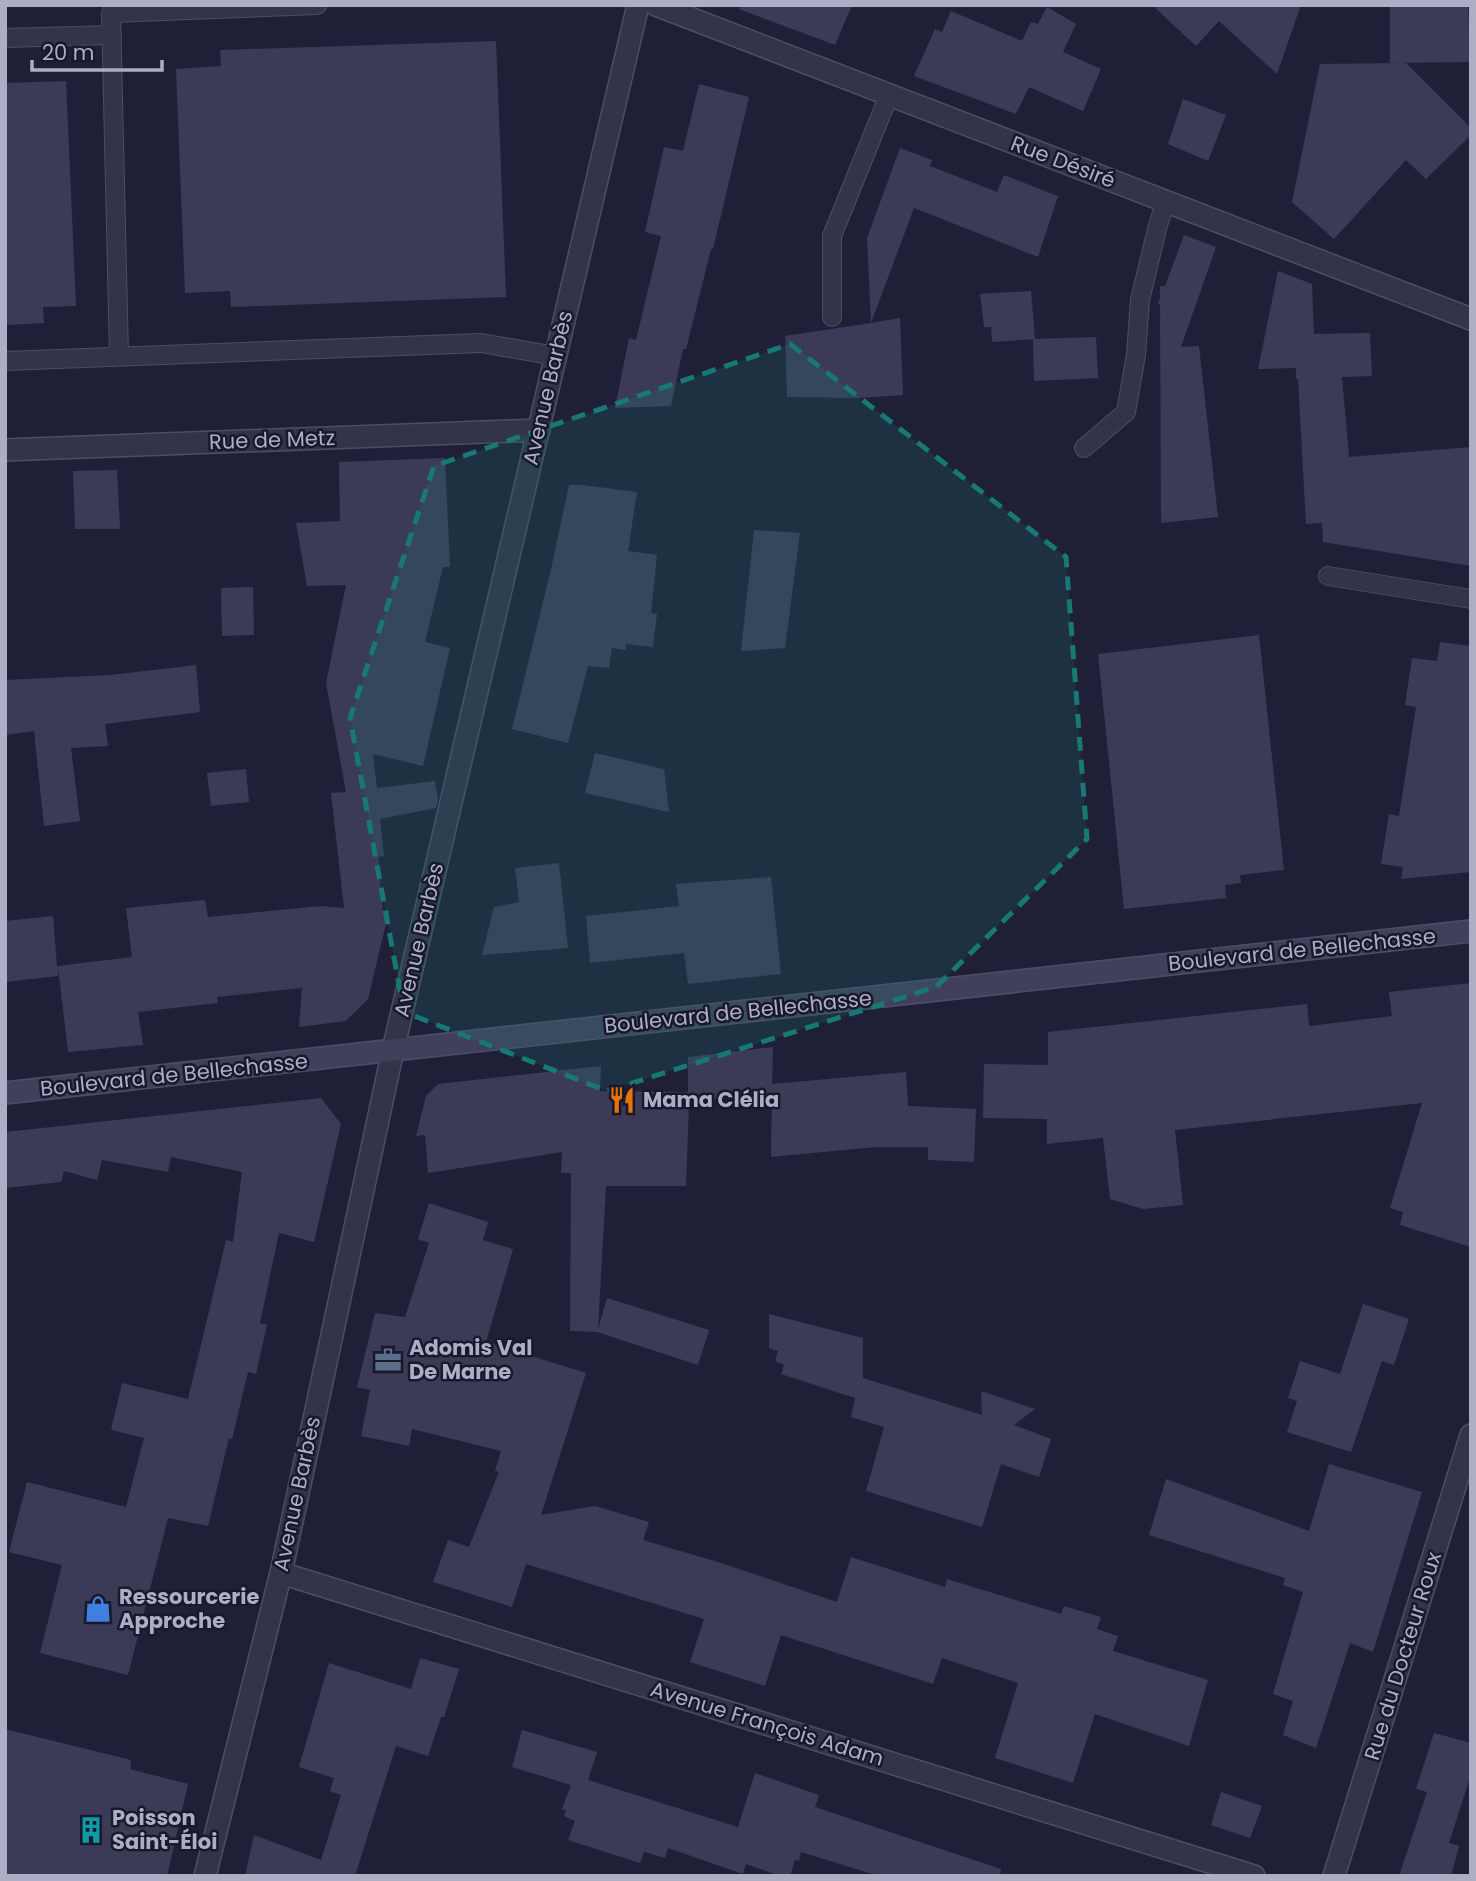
<svg xmlns="http://www.w3.org/2000/svg" width="1476" height="1881" viewBox="0 0 1476 1881" font-family="Poppins,sans-serif">
	<style>
		.building { fill: #3b3b58 }
		.lines { fill: none; stroke-linecap: round; stroke-linejoin: round }
		.lane-casing { stroke: #4d4e63; stroke-width: 20 }
		.street-casing { stroke: #4d4e63; stroke-width: 24 }
		.secondary-casing { stroke: #4d4e63; stroke-width: 24 }
		.lane { stroke: #333349; stroke-width: 18 }
		.street { stroke: #333349; stroke-width: 21 }
		.secondary { stroke: #40405c; stroke-width: 21 }
		.marked { fill: #177972; fill-opacity: 0.2; stroke: #177972; stroke-width: 5; stroke-dasharray: 14 9; stroke-linejoin: round }
		.labels { text-anchor: middle; stroke-width: 5; stroke-linejoin: round; paint-order: stroke }
		.street-label { font-size: 21px; fill: #adadc5; stroke: #18192d }
		.poi-label { font-size: 21px; font-weight: bold; fill: #adadc5; stroke: #18192d; text-anchor: start }
	</style>
	<rect width="100%" height="100%" fill="#1f2038"/>
	<g class="building">
		<polygon points="739,5 852,5 835,45 739,9"/>
		<polygon points="1152,5 1301,5 1277,74 1219,21 1196,46"/>
		<polygon points="1390,5 1468,5 1470,62 1390,63"/>
		<polygon points="1047,7 1076,24 1063,52 1101,69 1083,111 1029,87 1016,114 914,76 935,29 942,32 951,11 1022,41 1031,22 1038,24"/>
		<polygon points="496,41 506,297 231,307 230,291 185,293 176,69 221,66 220,50"/>
		<polygon points="1406,63 1471,128 1471,135 1426,179 1406,160 1334,239 1292,202 1320,64"/>
		<polygon points="66,81 76,306 43,307 44,323 5,325 5,83"/>
		<polygon points="699,84 749,97 713,249 711,249 686,349 683,349 671,406 615,408 629,338 636,340 661,236 645,232 664,147 683,151"/>
		<polygon points="1183,99 1226,115 1208,161 1168,144"/>
		<polygon points="900,148 932,160 930,166 997,192 1004,175 1058,196 1038,257 914,208 871,323 900,318 903,395 859,398 787,397 785,336 871,323 867,238"/>
		<polygon points="1184,235 1216,247 1181,347 1199,346 1218,517 1161,523 1160,305 1158,304 1160,298 1160,286 1165,286"/>
		<polygon points="1278,271 1312,284 1314,334 1370,333 1372,376 1342,377 1349,457 1471,447 1471,566 1323,542 1322,523 1306,524 1298,379 1296,379 1296,368 1258,369"/>
		<polygon points="1031,291 1035,339 992,342 991,327 984,327 980,294"/>
		<polygon points="1096,337 1098,378 1034,381 1033,339"/>
		<polygon points="445,458 450,567 443,567 425,642 450,648 423,766 373,754 377,788 435,781 438,799 436,808 380,819 384,856 378,857 383,911 389,911 368,999 346,1021 299,1027 302,988 217,997 218,1003 138,1012 143,1045 68,1052 58,967 58,976 5,982 5,921 53,916 57,966 132,957 126,908 205,900 208,917 321,906 344,908 331,793 346,792 326,683 346,585 307,586 296,523 340,521 339,462"/>
		<polygon points="117,470 120,529 75,529 73,471"/>
		<polygon points="569,485 583,485 637,492 628,551 657,555 651,613 657,614 653,647 626,644 626,650 612,648 609,668 588,666 568,743 512,729 551,569"/>
		<polygon points="754,530 800,533 785,648 741,651"/>
		<polygon points="253,587 254,635 222,636 221,588"/>
		<polygon points="1259,635 1284,870 1240,875 1241,883 1225,885 1226,898 1124,909 1098,654"/>
		<polygon points="1440,642 1471,646 1471,872 1401,879 1403,867 1381,864 1389,814 1399,816 1416,707 1405,705 1412,658 1437,661"/>
		<polygon points="196,665 200,712 105,724 108,746 71,748 80,821 44,826 34,731 5,735 5,680 110,675"/>
		<polygon points="595,753 664,769 669,812 585,793"/>
		<polygon points="246,769 249,802 211,806 207,773"/>
		<polygon points="559,863 568,948 482,955 494,907 519,902 515,868"/>
		<polygon points="771,877 781,974 688,984 684,953 590,963 586,916 679,906 676,884"/>
		<polygon points="1471,983 1471,1247 1400,1225 1403,1212 1390,1208 1422,1103 1175,1130 1183,1205 1143,1209 1110,1199 1103,1138 1047,1144 1047,1119 983,1118 984,1064 1048,1065 1048,1032 1307,1004 1309,1026 1392,1016 1389,992"/>
		<polygon points="773,1047 772,1084 906,1072 908,1106 976,1109 974,1162 928,1160 928,1147 876,1147 771,1157 772,1094 689,1102 686,1186 606,1186 598,1329 607,1298 709,1330 698,1365 597,1332 570,1331 571,1173 561,1173 562,1152 428,1173 425,1135 416,1136 426,1096 438,1084 601,1066 600,1091 688,1092 688,1057"/>
		<polygon points="321,1098 341,1124 314,1242 279,1233 260,1323 267,1325 256,1374 248,1372 232,1439 229,1438 208,1526 168,1518 128,1675 40,1653 62,1565 9,1552 27,1482 126,1507 144,1438 111,1430 122,1383 188,1399 226,1240 233,1242 242,1172 171,1157 168,1172 102,1160 97,1180 64,1171 61,1182 5,1188 5,1132"/>
		<polygon points="429,1203 488,1222 483,1240 513,1249 486,1342 586,1373 541,1515 595,1506 649,1522 643,1540 718,1562 837,1602 851,1557 945,1587 947,1579 1061,1614 1064,1606 1101,1617 1097,1629 1118,1636 1113,1651 1208,1680 1189,1746 1095,1714 1073,1783 995,1758 1018,1683 942,1658 933,1684 781,1635 765,1686 690,1662 704,1619 526,1564 512,1607 433,1582 448,1540 469,1547 499,1472 495,1471 501,1451 412,1429 409,1446 361,1436 370,1390 357,1387 375,1313 405,1317 429,1243 418,1239"/>
		<polygon points="1363,1304 1409,1319 1394,1365 1382,1361 1351,1452 1287,1432 1297,1401 1288,1398 1300,1361 1340,1374"/>
		<polygon points="769,1314 863,1338 863,1378 982,1415 981,1391 1035,1409 1014,1425 1051,1439 1039,1477 1001,1464 982,1527 866,1491 884,1427 851,1417 855,1398 781,1374 784,1365 775,1361 778,1351 769,1348"/>
		<polygon points="1329,1464 1422,1492 1373,1652 1350,1643 1316,1748 1283,1735 1293,1701 1273,1694 1303,1592 1283,1585 1285,1578 1149,1535 1166,1479 1309,1531"/>
		<polygon points="420,1658 459,1669 444,1717 441,1717 428,1756 396,1746 355,1876 245,1876 254,1835 321,1860 341,1795 330,1791 334,1778 299,1767 329,1663 411,1689"/>
		<polygon points="5,1729 131,1760 130,1769 188,1784 167,1876 5,1876"/>
		<polygon points="522,1730 597,1752 588,1780 738,1827 755,1773 819,1795 815,1807 1001,1869 1000,1876 879,1876 801,1852 799,1861 795,1860 790,1876 780,1876 746,1864 743,1874 668,1848 665,1858 644,1852 640,1863 568,1840 575,1821 564,1816 566,1810 562,1809 571,1785 512,1767"/>
		<polygon points="1434,1733 1471,1743 1471,1774 1449,1843 1459,1846 1451,1876 1399,1876 1427,1792 1416,1789"/>
		<polygon points="1221,1792 1262,1806 1250,1838 1211,1825"/>
	</g>
	<g class="lines">
		<defs>
			<g id="lane">
				<polyline points="5,38 112,35"/>
				<polyline points="832,317 832,236 889,95"/>
				<polyline points="119,356 111,13 317,5"/>
				<polyline points="5,361 481,343 556,356"/>
				<polyline points="1084,448 1126,412 1136,355 1140,300 1158,225 1166,202"/>
				<polyline points="1328,576 1471,599"/>
			</g>
			<g id="street">
				<polyline points="656,5 1471,319"/>
				<polyline points="5,450 539,430"/>
				<polyline points="281,1573 1254,1876"/>
				<polyline points="205,1876 281,1573 393,1050 638,5"/>
				<polyline points="1334,1876 1471,1435"/>
			</g>
			<polyline id="secondary" points="5,1093 1471,931"/>
		</defs>
		<use href="#lane" class="lane-casing"/>
		<use href="#street" class="street-casing"/>
		<use href="#secondary" class="secondary-casing"/>
		<use href="#lane" class="lane"/>
		<use href="#street" class="street"/>
		<use href="#secondary" class="secondary"/>
	</g>
	<path class="marked" d="M790 344 1066 557 1087 839 936 987 607 1091 404 1012 350 718 434 466Z"/>
	<defs>
		<symbol id="restaurant-bare" viewBox="-9 -9 18 18"><path d="M-5-6h1v4h1v-4h1v4h1v-4h1v5L-1.5 .5V6h-2V.5L-5-1ZM5-6V6H3V1.5H1.5Q1.5-4 5-6Z" fill="#e8710a" stroke="#18192d" stroke-width="2.5" paint-order="stroke"/></symbol>
		<symbol id="office-bare" viewBox="-9 -9 18 18"><path d="M-6-3h4V-5.5h4V-3h4V5H-6ZM-1-4.5V-3h2v-1.5ZM-6 0V1H6V0Z" fill="#5c6f8a" stroke="#18192d" stroke-width="2.5" paint-order="stroke"/></symbol>
		<symbol id="shop-bare" viewBox="-9 -9 18 18"><path d="M-5-2.5h2.3a2.7 3.5 0 0 1 5.4 0H5L5.5 6h-11ZM-1.5-2.5h3a1.5 2.3 0 0 0-3 0Z" fill="#3f7fe0" stroke="#18192d" stroke-width="2.5" paint-order="stroke"/></symbol>
		<symbol id="building-bare" viewBox="-9 -9 18 18"><path d="M-4-6H4V6H1V3H-1V6H-4ZM-2.5-4.3h1.7v1.8h-1.7ZM.8-4.3h1.7v1.8H.8ZM-2.5-1h1.7V.8h-1.7ZM.8-1h1.7V.8H.8Z" fill="#0f9aa8" stroke="#18192d" stroke-width="2.5" paint-order="stroke"/></symbol>
	</defs>
	<g fill-rule="evenodd">
		<use href="#restaurant-bare" x="603" y="1081" width="38" height="38"/>
		<use href="#office-bare" x="369" y="1341" width="38" height="38"/>
		<use href="#shop-bare" x="79" y="1590" width="38" height="38"/>
		<use href="#building-bare" x="72" y="1811" width="38" height="38"/>
	</g>
	<g class="labels">
		<g class="street-label">
			<text transform="translate(1063 162) rotate(21)" y="7">Rue Désiré</text>
			<text transform="translate(548 388) rotate(-77)" y="7">Avenue Barbès</text>
			<text transform="translate(272 440) rotate(-2)" y="7">Rue de Metz</text>
			<text transform="translate(419 940) rotate(-77)" y="7">Avenue Barbès</text>
			<text transform="translate(1302 950) rotate(-6)" y="7">Boulevard de Bellechasse</text>
			<text transform="translate(738 1012) rotate(-6)" y="7">Boulevard de Bellechasse</text>
			<text transform="translate(174 1075) rotate(-6)" y="7">Boulevard de Bellechasse</text>
			<text transform="translate(297 1494) rotate(-78)" y="7">Avenue Barbès</text>
			<text transform="translate(1403 1656) rotate(-73)" y="7">Rue du Docteur Roux</text>
			<text transform="translate(767 1724) rotate(17)" y="7">Avenue François Adam</text>
		</g>
		<g class="poi-label">
			<text x="643" y="1107">Mama Clélia</text>
			<text x="409" y="1355">Adomis Val<tspan x="409" dy="24">De Marne</tspan></text>
			<text x="119" y="1604">Ressourcerie<tspan x="119" dy="24">Approche</tspan></text>
			<text x="112" y="1825">Poisson<tspan x="112" dy="24">Saint-Éloi</tspan></text>
		</g>
	</g>
	<rect width="1476" height="1881" fill="none" stroke="#adadc5" stroke-width="14"/>
	<path d="M32 60v10h130v-10" fill="none" stroke="#adadc5" stroke-width="3.5"/>
	<text x="42" y="60" font-size="21" fill="#adadc5" stroke="#18192d" stroke-width="5" paint-order="stroke">20 m</text>
</svg>
